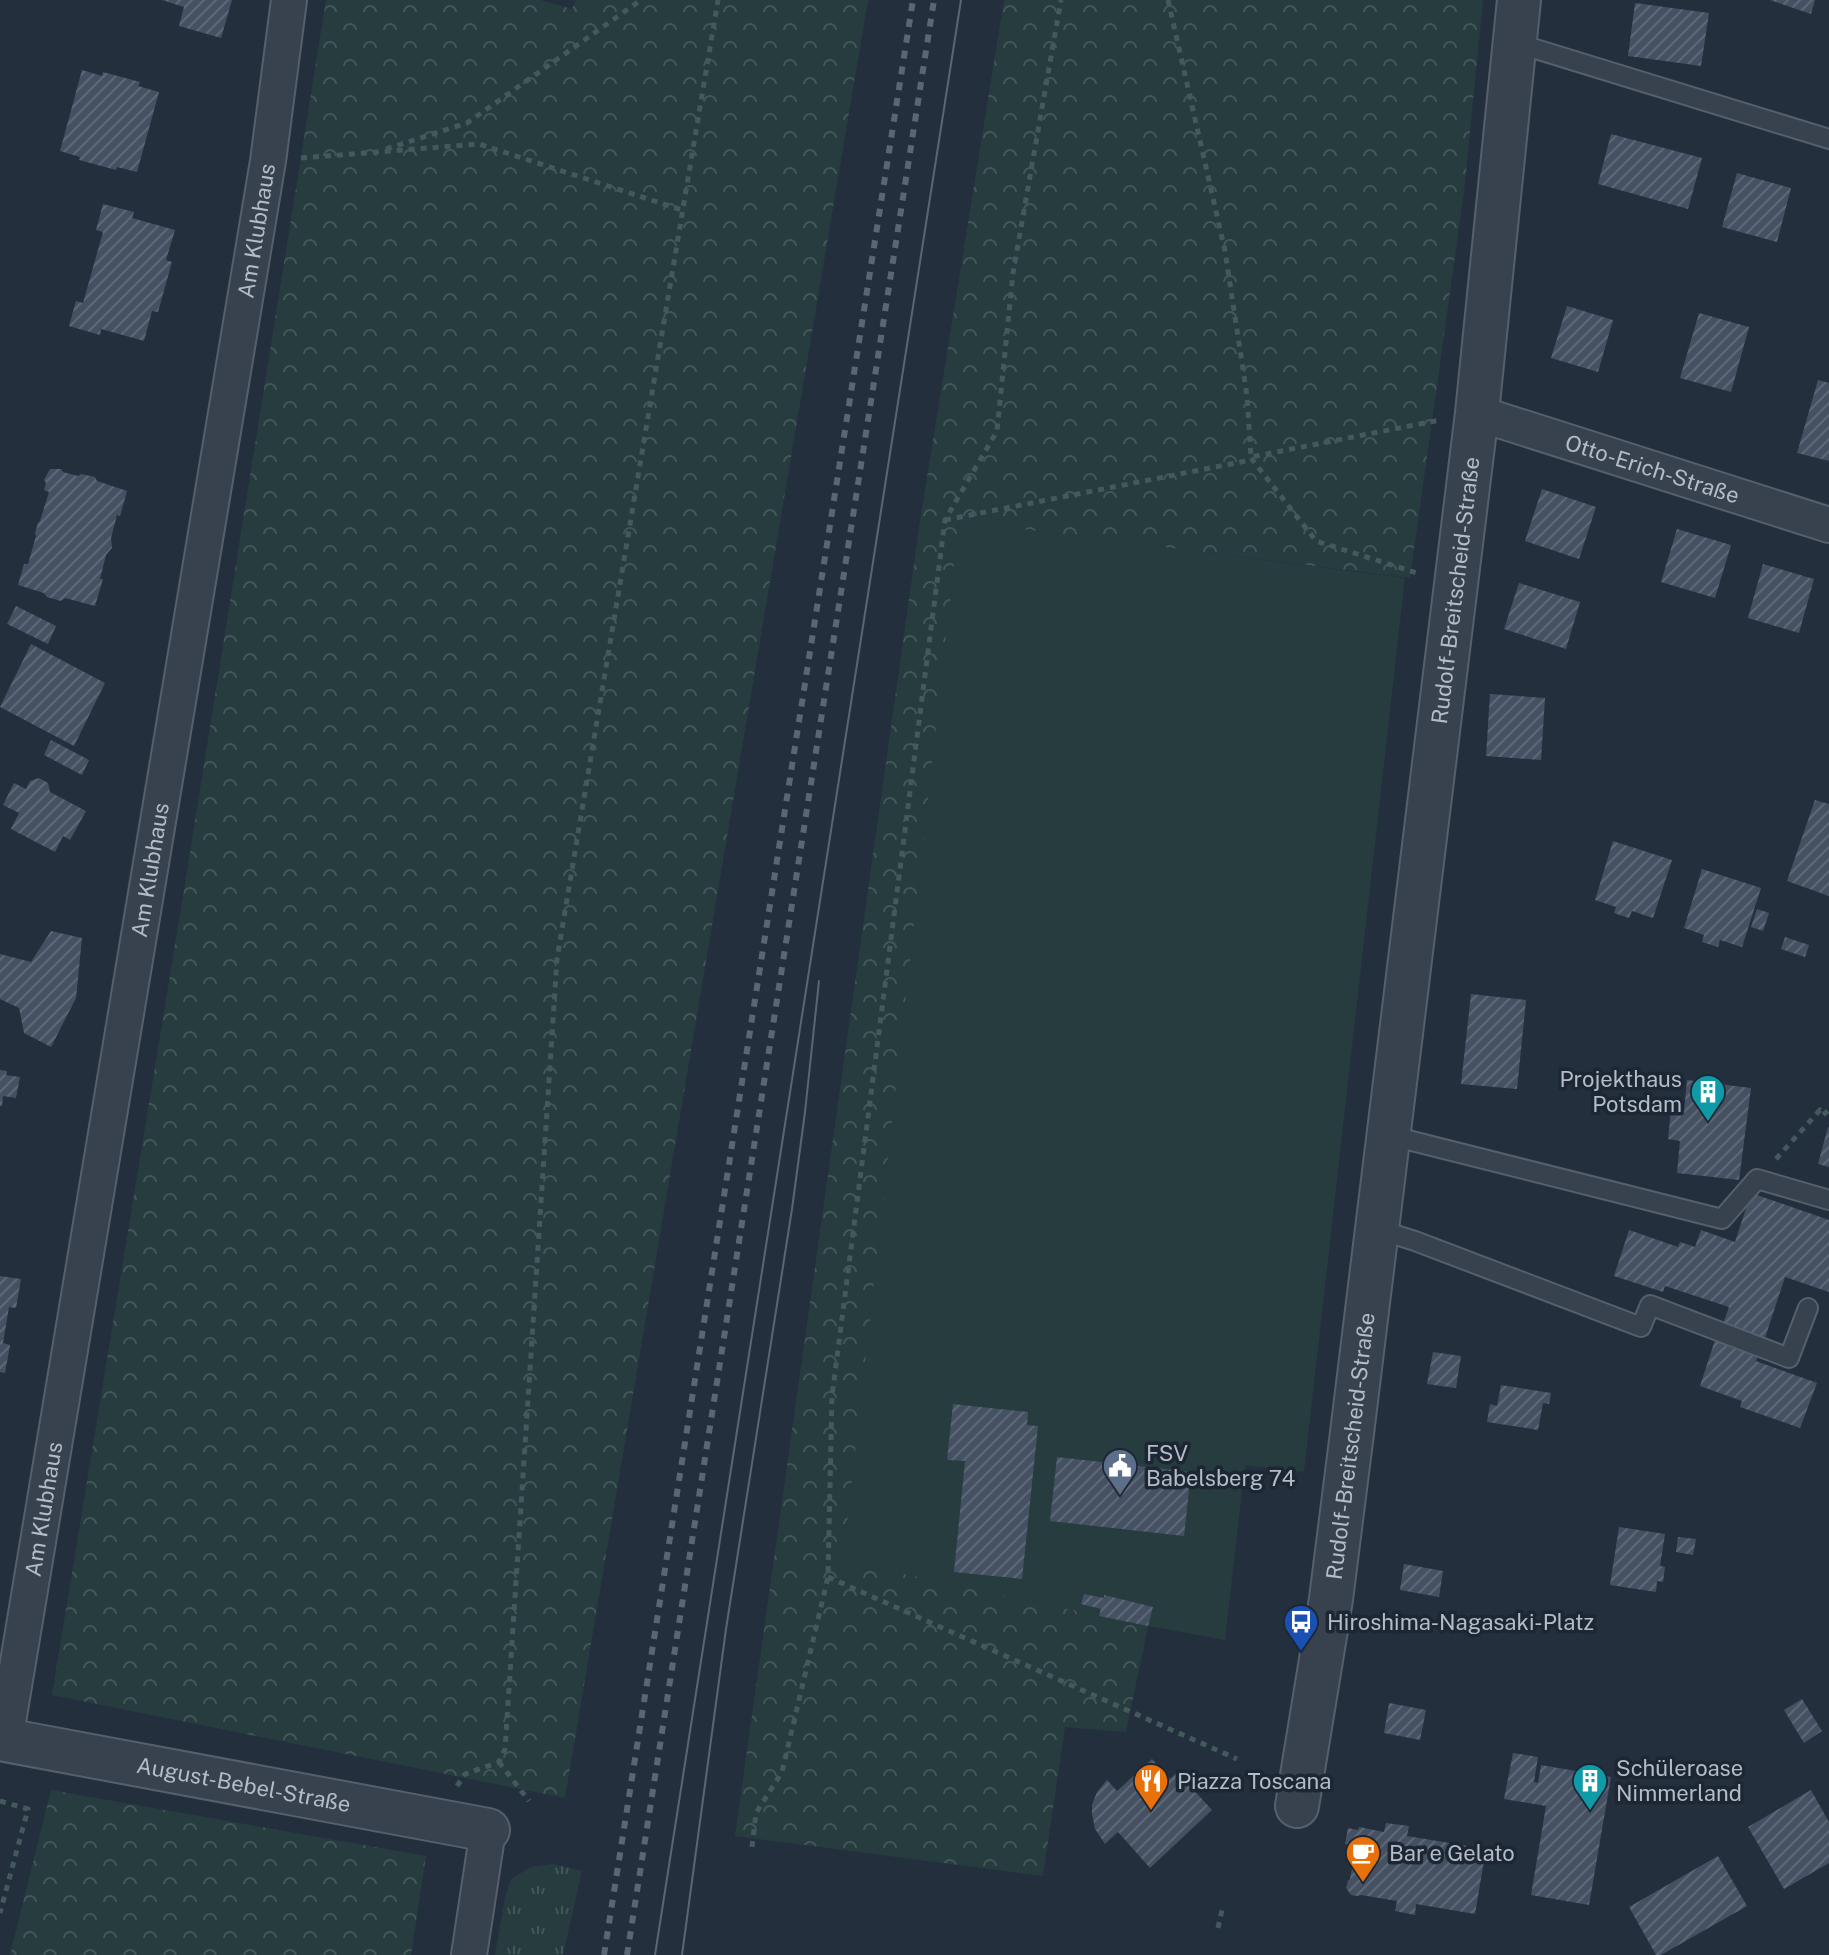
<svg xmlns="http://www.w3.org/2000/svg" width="1829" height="1955" viewBox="0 0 1829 1955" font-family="'Public Sans',sans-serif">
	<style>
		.grass { fill: url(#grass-tufts) }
		.forest { fill: url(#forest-crowns) }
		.pitch { fill: #263c3f }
		.building { fill: url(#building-hatch) }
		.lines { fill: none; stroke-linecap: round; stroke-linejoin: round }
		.service-casing { stroke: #565f6c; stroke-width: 22 }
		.minor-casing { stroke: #565f6c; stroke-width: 38 }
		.tertiary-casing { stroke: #565f6c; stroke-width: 46 }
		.path { stroke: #44595c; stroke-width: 5; stroke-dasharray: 6 6; stroke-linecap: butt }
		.service { stroke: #38414e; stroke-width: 18 }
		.minor { stroke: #38414e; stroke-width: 34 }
		.tertiary { stroke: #38414e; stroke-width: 42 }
		.tram { stroke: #5a6575; stroke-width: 2 }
		.rail { stroke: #5a6575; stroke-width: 6; stroke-dasharray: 8 8; stroke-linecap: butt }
		.labels { text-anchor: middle; stroke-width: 7; stroke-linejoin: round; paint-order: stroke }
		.street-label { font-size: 22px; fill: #b4bcc9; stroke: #1d2633 }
		.poi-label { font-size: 22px; fill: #b4bcc9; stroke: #1d2633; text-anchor: start }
	</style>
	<defs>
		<pattern id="grass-tufts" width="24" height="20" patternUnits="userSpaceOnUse" patternTransform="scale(2)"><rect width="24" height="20" fill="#263c3f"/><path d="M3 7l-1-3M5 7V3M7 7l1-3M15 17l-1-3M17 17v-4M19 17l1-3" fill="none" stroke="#435659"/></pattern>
		<pattern id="forest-crowns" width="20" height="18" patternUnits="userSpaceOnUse" patternTransform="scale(2)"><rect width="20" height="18" fill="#263c3f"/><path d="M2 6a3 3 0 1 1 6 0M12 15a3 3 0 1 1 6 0" fill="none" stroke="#435659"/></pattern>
		<pattern id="building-hatch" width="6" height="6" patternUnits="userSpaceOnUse" patternTransform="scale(2)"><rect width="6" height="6" fill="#455162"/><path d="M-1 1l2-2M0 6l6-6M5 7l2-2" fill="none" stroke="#5d6877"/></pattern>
	</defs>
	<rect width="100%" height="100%" fill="#242f3e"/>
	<polygon class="grass" points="553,1864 582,1871 563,1955 495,1955 505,1898 511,1879 531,1867"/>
	<g class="forest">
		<polygon points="326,0 540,0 572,9 576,0 868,0 565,1798 52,1695 185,884"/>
		<polygon points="1004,0 1483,0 1464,192 1410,578 960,522 844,1560 1148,1626 1126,1732 1065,1727 1043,1876 735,1836 920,521"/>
		<polygon points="51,1790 426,1856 411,1955 10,1955"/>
	</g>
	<polygon class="pitch" points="959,521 1405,578 1304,1472 1245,1465 1225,1640 1148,1626 843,1561"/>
	<g class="building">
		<polygon points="162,0 232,0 221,38 179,26 184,7"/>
		<polygon points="1770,0 1815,0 1811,14"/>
		<polygon points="1635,3 1709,13 1701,66 1628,56"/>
		<polygon points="82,70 102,76 103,72 140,82 138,86 159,92 137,172 117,167 116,170 79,160 80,157 60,151"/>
		<polygon points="1611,134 1702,158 1688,209 1598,184"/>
		<polygon points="1737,173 1791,188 1777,242 1722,227"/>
		<polygon points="103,204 134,212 132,218 175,230 166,260 172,262 158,312 152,311 144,341 101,329 100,335 69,326 76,301 83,303 103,232 96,230"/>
		<polygon points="1567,306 1613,320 1598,372 1551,358"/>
		<polygon points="1699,313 1749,327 1731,392 1680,378"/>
		<polygon points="1818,380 1829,383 1829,461 1797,453"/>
		<polygon points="50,469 61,469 63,472 78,476 81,474 95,477 97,481 127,491 120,516 117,515 111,538 112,548 106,555 100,579 103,579 95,606 65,598 61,601 47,597 44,593 18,585 24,564 28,564 36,536 35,533 38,523 40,521 49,492 44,490 46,483 44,480"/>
		<polygon points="1542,489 1596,507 1579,559 1525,541"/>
		<polygon points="1677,529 1731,545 1715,598 1661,582"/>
		<polygon points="1763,564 1814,579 1799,633 1748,618"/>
		<polygon points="1519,583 1580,602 1566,649 1504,629"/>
		<polygon points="16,606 56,626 48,644 7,624"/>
		<polygon points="31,644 105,683 74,746 0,707"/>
		<polygon points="1490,694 1545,698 1541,760 1486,756"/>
		<polygon points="51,740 89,760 82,775 44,755"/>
		<polygon points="39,778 48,783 50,792 86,811 70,840 63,836 55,852 11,829 19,813 3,805 14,783 26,789 30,781"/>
		<polygon points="1815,800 1829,804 1829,896 1787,881"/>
		<polygon points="1613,841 1672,860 1653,918 1632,911 1629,918 1614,913 1616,907 1595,900"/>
		<polygon points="1702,869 1761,888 1742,947 1720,940 1718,947 1702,942 1704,935 1684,928"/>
		<polygon points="1757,909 1769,913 1763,931 1751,927"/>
		<polygon points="51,931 82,938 76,998 51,1047 24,1033 19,1008 0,999 0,954 31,962"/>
		<polygon points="1785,937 1809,945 1805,957 1781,949"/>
		<polygon points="1471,994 1526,1000 1517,1089 1461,1084"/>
		<polygon points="0,1070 7,1071 6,1075 20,1077 16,1098 3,1096 2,1106 0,1106"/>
		<polygon points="1687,1080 1751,1088 1739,1180 1677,1173 1680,1141 1668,1139 1671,1110 1684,1111"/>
		<polygon points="1828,1127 1829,1127 1829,1167 1818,1164"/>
		<polygon points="1751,1193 1829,1220 1829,1292 1785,1277 1765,1338 1723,1324 1729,1307 1665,1286 1663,1292 1614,1276 1629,1230 1678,1247 1680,1242 1695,1247 1701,1230 1735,1242"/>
		<polygon points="0,1276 21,1279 16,1308 9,1307 3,1343 10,1345 5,1373 0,1372"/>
		<polygon points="1716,1337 1759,1353 1756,1361 1817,1383 1800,1428 1740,1407 1742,1401 1700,1386"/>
		<polygon points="1433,1352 1461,1356 1456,1388 1427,1384"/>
		<polygon points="1501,1385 1551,1393 1549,1404 1543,1403 1538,1430 1487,1422 1490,1404 1497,1406"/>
		<polygon points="953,1404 1028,1412 1027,1425 1038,1426 1022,1579 954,1572 965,1461 947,1460"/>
		<polygon points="1057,1457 1191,1472 1184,1536 1050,1521"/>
		<polygon points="1619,1527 1665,1534 1660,1566 1665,1567 1663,1582 1657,1581 1656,1592 1610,1585"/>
		<polygon points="1678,1537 1696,1539 1693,1555 1676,1552"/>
		<polygon points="1404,1564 1443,1571 1439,1597 1400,1590"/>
		<polygon points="1084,1594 1104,1598 1104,1595 1153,1607 1148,1626 1099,1616 1101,1609 1081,1604"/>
		<polygon points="1802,1699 1822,1731 1804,1743 1784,1710"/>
		<polygon points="1389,1703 1426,1710 1420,1740 1384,1733"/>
		<polygon points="1513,1753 1538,1757 1534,1782 1538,1783 1541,1765 1611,1777 1589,1905 1531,1895 1546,1806 1504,1799"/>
		<polygon points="1152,1759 1170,1779 1177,1772 1212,1810 1150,1868 1118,1832 1105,1844 1095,1829 1092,1814 1092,1805 1097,1792 1107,1780 1117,1791"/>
		<polygon points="1811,1790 1829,1822 1829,1863 1784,1889 1748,1827"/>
		<polygon points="1386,1823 1409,1826 1407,1836 1486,1849 1475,1914 1416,1904 1415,1915 1395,1911 1397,1901 1361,1895 1358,1896 1351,1895 1346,1888 1348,1881 1350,1879 1356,1846 1345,1844 1348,1828 1358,1830 1359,1827 1384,1832"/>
		<polygon points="1718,1856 1747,1906 1661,1955 1656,1955 1629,1907"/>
	</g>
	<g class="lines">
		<defs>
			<g id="service">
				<polyline points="1516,43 1829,139"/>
				<polyline points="1388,1135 1722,1219 1757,1179 1829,1200"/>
				<polyline points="1377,1229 1415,1241 1641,1327 1650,1305 1789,1358 1808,1308"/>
			</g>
			<g id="minor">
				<path id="s1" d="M1477 413 1829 525"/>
				<path id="s2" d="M5 1740 268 161 289 0"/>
				<polyline points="469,1955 488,1830"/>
			</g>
			<g id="tertiary">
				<path id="s3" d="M0 1739 488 1830"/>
				<path id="s4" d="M1297 1806 1331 1599 1352 1433 1477 413 1519 0"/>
			</g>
		</defs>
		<use href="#service" class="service-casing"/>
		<use href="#minor" class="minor-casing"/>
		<use href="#tertiary" class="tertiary-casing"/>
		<g class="path">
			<polyline points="1168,0 1225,251 1247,396 1251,457 1440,420"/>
			<polyline points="386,149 467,123 641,0"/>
			<polyline points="301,158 479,144 682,210"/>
			<polyline points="1251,458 1316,541 1420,574"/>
			<polyline points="945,520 1251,460"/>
			<polyline points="1776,1159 1820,1110 1823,1115 1829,1110"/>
			<polyline points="828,1577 1237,1759"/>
			<polyline points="499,1762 529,1801"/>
			<polyline points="457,1786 465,1774 499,1762 505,1749 557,959 718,0"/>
			<polyline points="0,1801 28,1809 0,1913"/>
			<polyline points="752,1847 756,1813 782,1772 828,1577 832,1396 945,520 997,431 1013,273 1061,0"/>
			<polyline points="1218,1928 1222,1910"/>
		</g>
		<use href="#service" class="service"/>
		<use href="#minor" class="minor"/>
		<use href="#tertiary" class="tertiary"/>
		<g class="tram">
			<polyline points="655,1955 961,0"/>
			<polyline points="682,1955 726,1629 792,1209 805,1112 819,981"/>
		</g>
		<g class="rail">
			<polyline points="604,1955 913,0"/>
			<polyline points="627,1955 934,0"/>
		</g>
	</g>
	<defs>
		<symbol id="building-pin" viewBox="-11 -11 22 30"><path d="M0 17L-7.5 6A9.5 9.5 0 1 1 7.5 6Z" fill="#0f9aa8" stroke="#1d2633"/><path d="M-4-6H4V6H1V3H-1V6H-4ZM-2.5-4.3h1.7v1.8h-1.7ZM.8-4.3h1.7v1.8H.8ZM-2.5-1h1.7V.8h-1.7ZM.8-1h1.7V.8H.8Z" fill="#fff"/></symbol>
		<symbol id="civic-pin" viewBox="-11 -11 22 30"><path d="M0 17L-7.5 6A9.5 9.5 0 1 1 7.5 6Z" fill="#5c6f8a" stroke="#1d2633"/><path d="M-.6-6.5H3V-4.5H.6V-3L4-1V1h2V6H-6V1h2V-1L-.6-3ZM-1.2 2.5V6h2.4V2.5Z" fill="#fff"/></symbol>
		<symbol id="bus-pin" viewBox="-11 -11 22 30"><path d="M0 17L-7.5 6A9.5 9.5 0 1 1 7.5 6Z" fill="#1a4fb4" stroke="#1d2633"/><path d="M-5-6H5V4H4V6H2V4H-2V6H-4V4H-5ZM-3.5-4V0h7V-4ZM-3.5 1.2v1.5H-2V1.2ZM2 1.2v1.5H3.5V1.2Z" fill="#fff"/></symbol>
		<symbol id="restaurant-pin" viewBox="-11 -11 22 30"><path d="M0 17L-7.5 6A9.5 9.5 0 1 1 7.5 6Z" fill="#e8710a" stroke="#1d2633"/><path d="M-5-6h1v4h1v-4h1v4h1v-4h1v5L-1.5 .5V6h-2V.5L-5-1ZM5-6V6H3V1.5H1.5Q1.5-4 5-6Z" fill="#fff"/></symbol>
		<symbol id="cafe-pin" viewBox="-11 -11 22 30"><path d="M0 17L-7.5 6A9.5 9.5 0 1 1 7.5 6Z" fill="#e8710a" stroke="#1d2633"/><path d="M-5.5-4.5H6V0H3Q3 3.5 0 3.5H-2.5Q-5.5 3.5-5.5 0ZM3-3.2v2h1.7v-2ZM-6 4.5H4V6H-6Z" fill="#fff"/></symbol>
	</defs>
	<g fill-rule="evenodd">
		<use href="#building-pin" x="1688" y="1072" width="40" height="54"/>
		<use href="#civic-pin" x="1100" y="1446" width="40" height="54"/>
		<use href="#bus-pin" x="1281" y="1602" width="40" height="54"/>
		<use href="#restaurant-pin" x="1131" y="1761" width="40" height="54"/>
		<use href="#building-pin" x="1570" y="1761" width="40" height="54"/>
		<use href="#cafe-pin" x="1343" y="1833" width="40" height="54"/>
	</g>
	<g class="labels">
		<g class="street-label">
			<text dy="8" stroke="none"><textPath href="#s2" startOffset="1530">Am Klubhaus</textPath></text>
			<text dy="8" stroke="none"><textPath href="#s1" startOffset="184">Otto-Erich-Straße</textPath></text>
			<text dy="8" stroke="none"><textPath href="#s4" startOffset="1226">Rudolf-Breitscheid-Straße</textPath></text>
			<text dy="8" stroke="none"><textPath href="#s2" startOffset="882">Am Klubhaus</textPath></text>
			<text dy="8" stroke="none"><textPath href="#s4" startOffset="364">Rudolf-Breitscheid-Straße</textPath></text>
			<text dy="8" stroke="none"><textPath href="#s2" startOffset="234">Am Klubhaus</textPath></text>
			<text dy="8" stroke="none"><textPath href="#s3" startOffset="248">August-Bebel-Straße</textPath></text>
		</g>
		<g class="poi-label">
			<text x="1682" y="1087" text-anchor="end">Projekthaus<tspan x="1682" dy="25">Potsdam</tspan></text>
			<text x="1146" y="1461">FSV<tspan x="1146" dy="25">Babelsberg 74</tspan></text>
			<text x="1327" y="1630">Hiroshima-Nagasaki-Platz</text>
			<text x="1616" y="1776">Schüleroase<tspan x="1616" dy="25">Nimmerland</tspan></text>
			<text x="1177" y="1789">Piazza Toscana</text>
			<text x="1389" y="1861">Bar e Gelato</text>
		</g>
	</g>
</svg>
